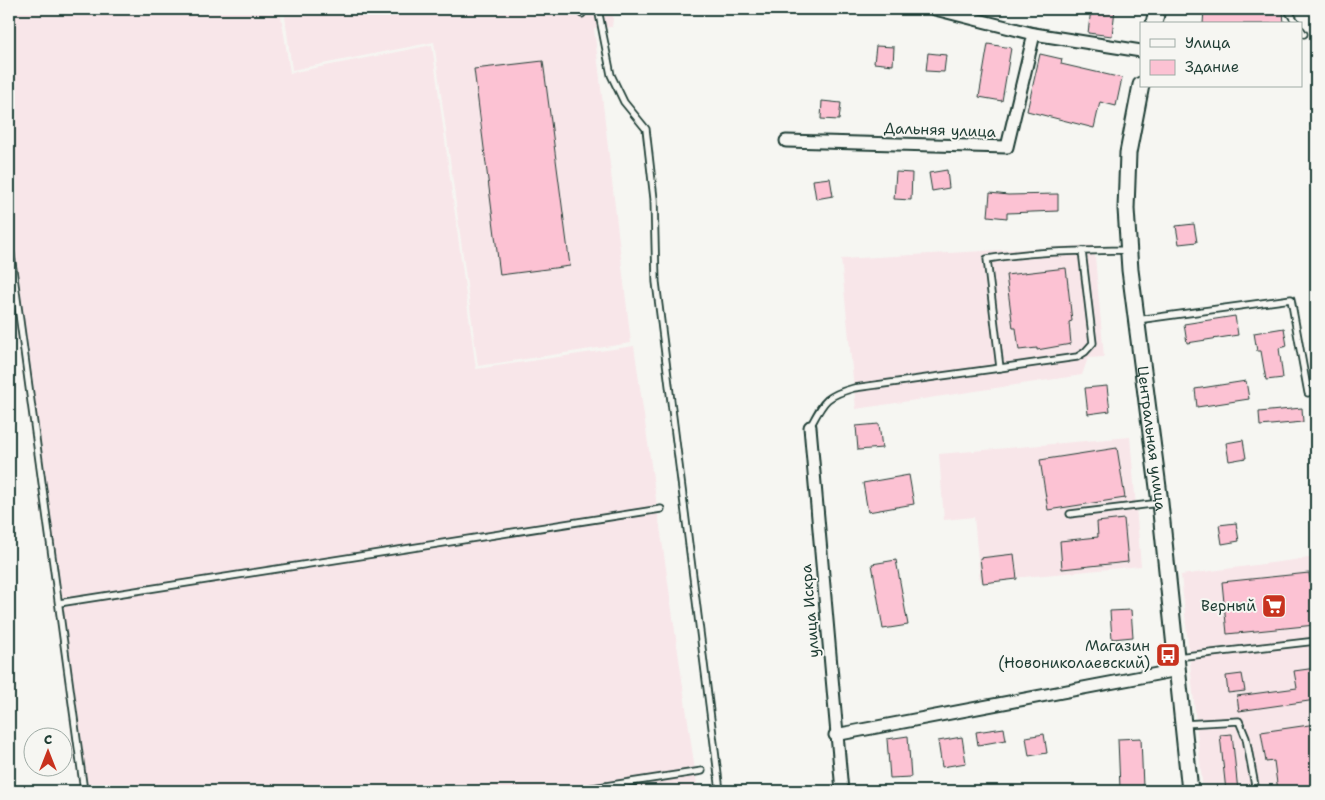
<svg xmlns="http://www.w3.org/2000/svg" width="1325" height="800" viewBox="0 0 1325 800" font-family="'Shantell Sans',sans-serif">
	<style>
		.built { fill: #f8e6e9 }
		.building { fill: #fcc2d3; stroke: #1f3d34 }
		.lines { fill: none; stroke-linecap: round; stroke-linejoin: round }
		.lane-casing { stroke: #1f3d34; stroke-width: 9 }
		.street-casing { stroke: #1f3d34; stroke-width: 15 }
		.secondary-casing { stroke: #1f3d34; stroke-width: 19 }
		.lane { stroke: #f6f6f2; stroke-width: 5.5 }
		.street { stroke: #f6f6f2; stroke-width: 11 }
		.secondary { stroke: #f6f6f2; stroke-width: 15 }
		.labels { text-anchor: middle; stroke-width: 4; stroke-linejoin: round; paint-order: stroke }
		.street-label { font-size: 15px; fill: #1f3d34; stroke: #f6f6f2 }
		.poi-label { font-size: 15px; fill: #1f3d34; stroke: #f6f6f2; text-anchor: end }
	</style>
	<rect width="100%" height="100%" fill="#f6f6f2"/>
	<filter id="ink" filterUnits="userSpaceOnUse"><feTurbulence type="fractalNoise" baseFrequency=".02" numOctaves="2"/><feDisplacementMap in="SourceGraphic" scale="10" xChannelSelector="R" yChannelSelector="G"/><feConvolveMatrix kernelMatrix="1 2 1 2 8 2 1 2 1" color-interpolation-filters="sRGB"/></filter>
	<g filter="url(#ink)">
		<g class="built">
			<polygon points="9,9 280,9 290,73 432,45 476,369 634,346 698,791 79,791 9,275"/>
			<polygon points="284,9 614,9 612,27 594,28 631,343 478,366 434,42 292,70"/>
			<polygon points="1094,245 1104,357 1088,358 1082,375 856,409 841,259"/>
			<polygon points="1130,437 1141,566 980,581 974,517 944,520 939,454"/>
			<polygon points="1316,557 1316,791 1203,791 1181,575"/>
		</g>
		<g class="building">
			<polygon points="1091,9 1115,9 1112,36 1088,33"/>
			<polygon points="1204,9 1283,11 1284,24 1203,24"/>
			<polygon points="988,44 1011,48 1002,101 979,97"/>
			<polygon points="876,46 894,47 893,65 874,63"/>
			<polygon points="928,53 946,55 944,72 926,71"/>
			<polygon points="1040,54 1062,59 1061,64 1122,78 1116,106 1100,102 1094,128 1027,111"/>
			<polygon points="543,61 570,266 500,275 474,69"/>
			<polygon points="822,101 841,103 839,120 821,119"/>
			<polygon points="947,170 949,188 932,191 929,173"/>
			<polygon points="896,172 912,173 911,200 894,199"/>
			<polygon points="830,178 833,196 816,199 813,180"/>
			<polygon points="990,193 1008,195 1058,194 1058,211 1007,213 1007,218 988,216"/>
			<polygon points="1194,224 1197,242 1179,244 1176,226"/>
			<polygon points="1066,268 1072,321 1069,322 1071,344 1037,350 1037,348 1019,350 1016,328 1013,328 1006,275"/>
			<polygon points="1235,316 1238,335 1187,343 1184,324"/>
			<polygon points="1284,328 1287,346 1279,348 1283,378 1266,380 1261,351 1257,351 1254,333"/>
			<polygon points="1246,381 1249,399 1197,407 1195,389"/>
			<polygon points="1107,386 1110,411 1088,414 1085,388"/>
			<polygon points="1302,408 1303,422 1260,426 1259,412"/>
			<polygon points="879,424 882,448 858,450 856,426"/>
			<polygon points="1243,440 1246,458 1229,461 1226,443"/>
			<polygon points="1117,448 1125,498 1048,510 1040,460"/>
			<polygon points="909,475 914,504 868,512 863,483"/>
			<polygon points="1124,519 1128,562 1062,569 1060,541 1098,537 1097,522"/>
			<polygon points="1236,523 1239,541 1222,544 1219,525"/>
			<polygon points="1014,554 1017,579 983,583 980,558"/>
			<polygon points="896,560 908,625 883,629 872,564"/>
			<polygon points="1309,573 1315,625 1227,634 1222,582"/>
			<polygon points="1131,610 1133,637 1112,639 1110,611"/>
			<polygon points="1316,668 1316,700 1239,711 1237,696 1297,688 1294,671"/>
			<polygon points="1242,674 1245,691 1228,693 1226,676"/>
			<polygon points="1316,724 1316,791 1278,791 1274,761 1266,762 1261,732"/>
			<polygon points="1004,728 1006,740 978,745 976,732"/>
			<polygon points="1044,734 1047,753 1029,756 1026,737"/>
			<polygon points="1232,734 1238,791 1226,791 1220,735"/>
			<polygon points="908,736 911,777 890,778 887,739"/>
			<polygon points="962,737 966,763 942,767 938,741"/>
			<polygon points="1141,738 1143,787 1120,788 1118,739"/>
		</g>
		<g class="lines">
			<defs>
				<g id="lane">
					<polyline points="581,9 582,14"/>
					<polyline points="598,9 611,75 624,102 646,129 654,199 656,282 720,791"/>
					<polyline points="1287,9 1297,24"/>
					<polyline points="1301,30 1304,34"/>
					<polyline points="9,240 84,791"/>
					<path d="M1082 251 1093 343 1085 352 1077 357 1000 368 987 259C1034 251 1081 251 1128 250"/>
					<polyline points="1137,320 1291,299 1308,393"/>
					<path d="M810 427C824 401 825 396 854 388L1000 368"/>
					<polyline points="1070,514 1160,503"/>
					<polyline points="59,603 661,509"/>
					<polyline points="1177,657 1316,641"/>
					<polyline points="1183,724 1239,721 1246,738 1256,791"/>
					<polyline points="573,791 702,771"/>
				</g>
				<g id="street">
					<polyline points="935,9 1034,34 1141,51"/>
					<polyline points="786,141 1007,147 1034,34"/>
					<polyline points="810,427 842,791"/>
					<polyline points="835,735 1178,670"/>
				</g>
				<g id="secondary">
					<polyline points="1154,24 1157,9"/>
					<path id="s1" d="M1141 85 1128 153 1126 209 1130 270 1160 503 1190 791"/>
				</g>
			</defs>
			<use href="#lane" class="lane-casing"/>
			<use href="#street" class="street-casing"/>
			<use href="#secondary" class="secondary-casing"/>
			<use href="#lane" class="lane"/>
			<use href="#street" class="street"/>
			<use href="#secondary" class="secondary"/>
		</g>
	</g>
	<defs>
		<symbol id="supermarket-square" viewBox="-11 -11 22 22"><rect x="-9" y="-9" width="18" height="18" rx="4" fill="#c8321e" stroke="#f6f6f2"/><path d="M-6-5.5h2.5l.6 2H6L4.5 2H-2.5L-4.4-4H-6ZM-1.5 3.2a1.3 1.3 0 1 0 .1 0ZM3 3.2a1.3 1.3 0 1 0 .1 0Z" fill="#fff"/></symbol>
		<symbol id="bus-square" viewBox="-11 -11 22 22"><rect x="-9" y="-9" width="18" height="18" rx="4" fill="#c8321e" stroke="#f6f6f2"/><path d="M-5-6H5V4H4V6H2V4H-2V6H-4V4H-5ZM-3.5-4V0h7V-4ZM-3.5 1.2v1.5H-2V1.2ZM2 1.2v1.5H3.5V1.2Z" fill="#fff"/></symbol>
	</defs>
	<g fill-rule="evenodd">
		<use href="#supermarket-square" x="1260" y="592" width="28" height="28"/>
		<use href="#bus-square" x="1154" y="641" width="28" height="28"/>
	</g>
	<g class="labels">
		<g class="street-label">
			<text transform="translate(940 130) rotate(2)" y="5">Дальняя улица</text>
			<text dy="5" stroke="none"><textPath href="#s1" startOffset="356">Центральная улица</textPath></text>
			<text transform="translate(810 611) rotate(-95)" y="5">улица Искра</text>
		</g>
		<g class="poi-label">
			<text x="1256" y="611">Верный</text>
			<text x="1150" y="651">Магазин<tspan x="1150" dy="17">(Новониколаевский)</tspan></text>
		</g>
	</g>
	<rect width="1325" height="800" fill="none" stroke="#f6f6f2" stroke-width="30"/>
	<rect x="15" y="15" width="1295" height="770" fill="none" stroke="#1f3d34" stroke-width="2" filter="url(#ink)"/>
	<rect x="1140" y="22" width="162" height="65" fill="#f6f6f2" stroke="#a0aca6"/>
	<rect x="1150" y="39" width="25" height="8" fill="#f6f6f2" stroke="#a0aca6"/>
	<text x="1185" y="48" font-size="15" fill="#1f3d34">Улица</text>
	<rect x="1150" y="60" width="25" height="15" fill="#fcc2d3" stroke="#a0aca6"/>
	<text x="1185" y="72" font-size="15" fill="#1f3d34">Здание</text>
	<g transform="translate(48 752)"><circle r="24" fill="#f6f6f2" stroke="#a0aca6"/>
	<path d="M0-4L9 19L0 12L-9 19Z" fill="#c8321e"/>
	<text y="-8" font-size="14" font-weight="bold" text-anchor="middle" fill="#1f3d34">С</text>
	</g>
</svg>
